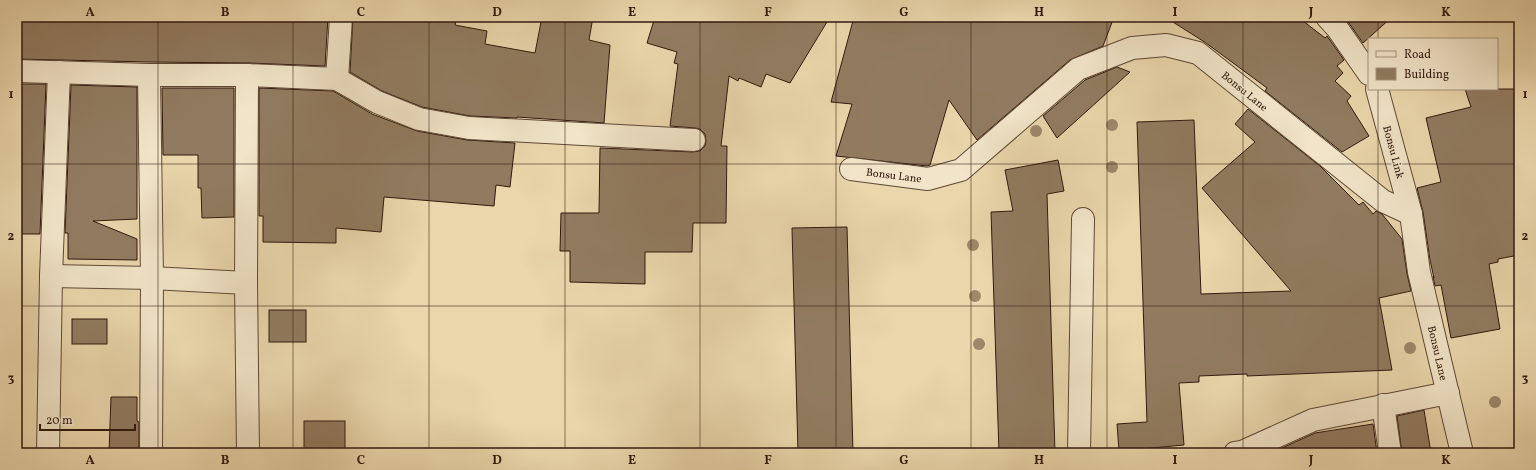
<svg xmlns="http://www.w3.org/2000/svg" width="1536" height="470" viewBox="0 0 1536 470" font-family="Vollkorn,serif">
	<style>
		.building { fill: #917b60; stroke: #30190f }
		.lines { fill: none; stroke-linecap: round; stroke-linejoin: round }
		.minor-casing { stroke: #5e4836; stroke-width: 24 }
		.minor { stroke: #f1e4c8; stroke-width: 22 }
		.tree { fill: #9d886b }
		.grid { fill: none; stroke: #30190f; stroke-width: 1; stroke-opacity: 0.55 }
		.labels { text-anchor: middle; stroke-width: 3; stroke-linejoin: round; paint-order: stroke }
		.street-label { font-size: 11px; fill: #30190f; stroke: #f1e4c8 }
		.neatline { fill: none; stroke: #30190f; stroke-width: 1.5 }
		.grid-label { font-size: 13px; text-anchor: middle; font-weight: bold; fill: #30190f }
	</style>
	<rect width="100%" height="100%" fill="#ead6ab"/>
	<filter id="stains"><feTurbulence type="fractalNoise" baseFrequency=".005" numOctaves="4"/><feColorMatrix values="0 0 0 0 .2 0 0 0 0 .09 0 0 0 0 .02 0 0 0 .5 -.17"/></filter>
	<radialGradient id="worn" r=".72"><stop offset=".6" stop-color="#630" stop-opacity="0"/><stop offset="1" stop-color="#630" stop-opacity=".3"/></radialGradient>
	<g class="building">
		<polygon points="17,17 328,17 325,66 248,63 149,62 17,59"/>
		<polygon points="353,17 430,17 456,21 455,25 487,31 485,44 535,53 542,17 593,17 589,40 610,45 604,123 517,117 517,118 470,116 422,107 382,91 350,72"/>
		<polygon points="655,17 830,17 790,83 766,74 761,87 739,78 738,81 729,76 721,146 727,146 726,223 693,223 692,252 645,252 645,284 570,282 570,251 560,251 561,213 599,213 600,148 693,152 700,151 705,146 706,141 705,134 700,129 695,128 670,126 678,64 674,63 677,52 647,43"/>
		<polygon points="854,17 1114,17 1103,46 1070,60 977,140 949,100 930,165 927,166 836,156 852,104 831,102"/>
		<polygon points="1165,17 1298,17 1325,38 1327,36 1344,60 1337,66 1343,73 1335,81 1351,96 1347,101 1369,136 1342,152 1265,91 1267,88 1206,43"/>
		<polygon points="1348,17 1392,17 1363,43 1346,19"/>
		<polygon points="1117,67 1130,72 1057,138 1043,116 1085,80"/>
		<polygon points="17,84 46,84 40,234 17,234"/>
		<polygon points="71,85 137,87 137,219 93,221 137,239 137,260 68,259 68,233 65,233"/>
		<polygon points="162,88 234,88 234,217 202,218 201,188 198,188 198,155 163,155"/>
		<polygon points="259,88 333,91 372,114 417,131 467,140 515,143 510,187 496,185 494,206 384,197 381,232 336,228 336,243 263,242 263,216 259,216"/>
		<polygon points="1465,89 1519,89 1519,255 1498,259 1498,262 1489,264 1500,329 1451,338 1441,285 1435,286 1433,276 1434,278 1430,260 1423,212 1417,188 1441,182 1426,118 1471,107"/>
		<polygon points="1248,109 1320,166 1359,205 1363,202 1373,214 1376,211 1382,214 1402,239 1407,274 1411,291 1379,298 1392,370 1247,376 1247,374 1199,376 1199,382 1179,383 1184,445 1119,451 1117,424 1147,422 1137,122 1194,120 1201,294 1291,291 1202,188 1255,142 1235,124"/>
		<polygon points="1058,160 1064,191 1047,194 1055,453 999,453 991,212 1013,211 1005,170"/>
		<polygon points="847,227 853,453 798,453 792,228"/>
		<rect x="269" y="310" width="37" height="32"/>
		<rect x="72" y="319" width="35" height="25"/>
		<polygon points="111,397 137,397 137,421 139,422 139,453 109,453"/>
		<polygon points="1424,410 1431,453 1402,453 1397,416"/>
		<rect x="304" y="421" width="41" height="32"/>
		<polygon points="1373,424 1377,453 1282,453 1282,448 1315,433"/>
	</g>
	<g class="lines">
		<defs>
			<g id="minor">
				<polyline points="1327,17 1337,28 1369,74"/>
				<polyline points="17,71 149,75 247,75 337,79 377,102 419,119 469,128 694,140"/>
				<polyline points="149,75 152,278 151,453"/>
				<polyline points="247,75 246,283 248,453"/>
				<polyline points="337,79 341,17"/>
				<polyline points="1377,89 1411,214 1419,272 1462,453"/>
				<polyline points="851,169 928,179 961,170 1078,69 1132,48 1166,45 1198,53 1383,201 1411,214"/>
				<polyline points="51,276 152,278 246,283"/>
				<polyline points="1383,405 1390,453"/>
				<polyline points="48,453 51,276 59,72"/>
				<polyline points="1079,453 1083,219"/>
				<polyline points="1235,453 1242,452 1313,420 1448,393"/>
			</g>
		</defs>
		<use href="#minor" class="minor-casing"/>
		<use href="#minor" class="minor"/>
	</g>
	<g class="tree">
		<circle cx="1112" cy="125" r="6"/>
		<circle cx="1036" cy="131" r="6"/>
		<circle cx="1112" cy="167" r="6"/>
		<circle cx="973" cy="245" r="6"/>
		<circle cx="975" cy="296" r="6"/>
		<circle cx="979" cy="344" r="6"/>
		<circle cx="1410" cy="348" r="6"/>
		<circle cx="1495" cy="402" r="6"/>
	</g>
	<path class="grid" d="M158 17V453M293 17V453M429 17V453M565 17V453M700 17V453M836 17V453M971 17V453M1107 17V453M1243 17V453M1378 17V39M1378 89V453M17 164H1519M17 306H1519"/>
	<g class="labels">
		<g class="street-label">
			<text transform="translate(1245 91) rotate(39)" y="4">Bonsu Lane</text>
			<text transform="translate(1394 152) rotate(75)" y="4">Bonsu Link</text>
			<text transform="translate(894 175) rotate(7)" y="4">Bonsu Lane</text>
			<text transform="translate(1438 353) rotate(77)" y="4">Bonsu Lane</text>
		</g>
	</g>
	<rect width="1536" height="470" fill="none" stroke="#ead6ab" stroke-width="44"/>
	<rect x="1368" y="38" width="130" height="52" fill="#f1e4c8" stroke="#a4937e"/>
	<rect x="1376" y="51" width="20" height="6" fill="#f1e4c8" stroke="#a4937e"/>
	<text x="1404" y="58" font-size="12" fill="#30190f">Road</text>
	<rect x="1376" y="68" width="20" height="12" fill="#917b60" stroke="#a4937e"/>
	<text x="1404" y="78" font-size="12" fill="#30190f">Building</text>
	<path d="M40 424v6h95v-6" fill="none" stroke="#30190f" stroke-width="2"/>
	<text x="46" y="424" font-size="12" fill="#30190f" stroke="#f1e4c8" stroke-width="3" paint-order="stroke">20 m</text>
	<rect x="22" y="22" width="1492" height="426" class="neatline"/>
	<g class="grid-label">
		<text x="90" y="16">A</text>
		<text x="225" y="16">B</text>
		<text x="361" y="16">C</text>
		<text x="497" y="16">D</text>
		<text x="632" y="16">E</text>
		<text x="768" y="16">F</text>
		<text x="904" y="16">G</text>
		<text x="1039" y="16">H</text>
		<text x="1175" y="16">I</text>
		<text x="1311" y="16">J</text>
		<text x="1446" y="16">K</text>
		<text x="11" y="98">1</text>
		<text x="1525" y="98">1</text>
		<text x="11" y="240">2</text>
		<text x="1525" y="240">2</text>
		<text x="11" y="382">3</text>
		<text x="1525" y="382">3</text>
		<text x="90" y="464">A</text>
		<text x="225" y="464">B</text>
		<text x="361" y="464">C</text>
		<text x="497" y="464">D</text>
		<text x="632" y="464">E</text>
		<text x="768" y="464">F</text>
		<text x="904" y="464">G</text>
		<text x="1039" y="464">H</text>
		<text x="1175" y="464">I</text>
		<text x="1311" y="464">J</text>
		<text x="1446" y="464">K</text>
	</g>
	<rect width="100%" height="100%" filter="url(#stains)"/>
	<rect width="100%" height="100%" fill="url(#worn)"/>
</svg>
